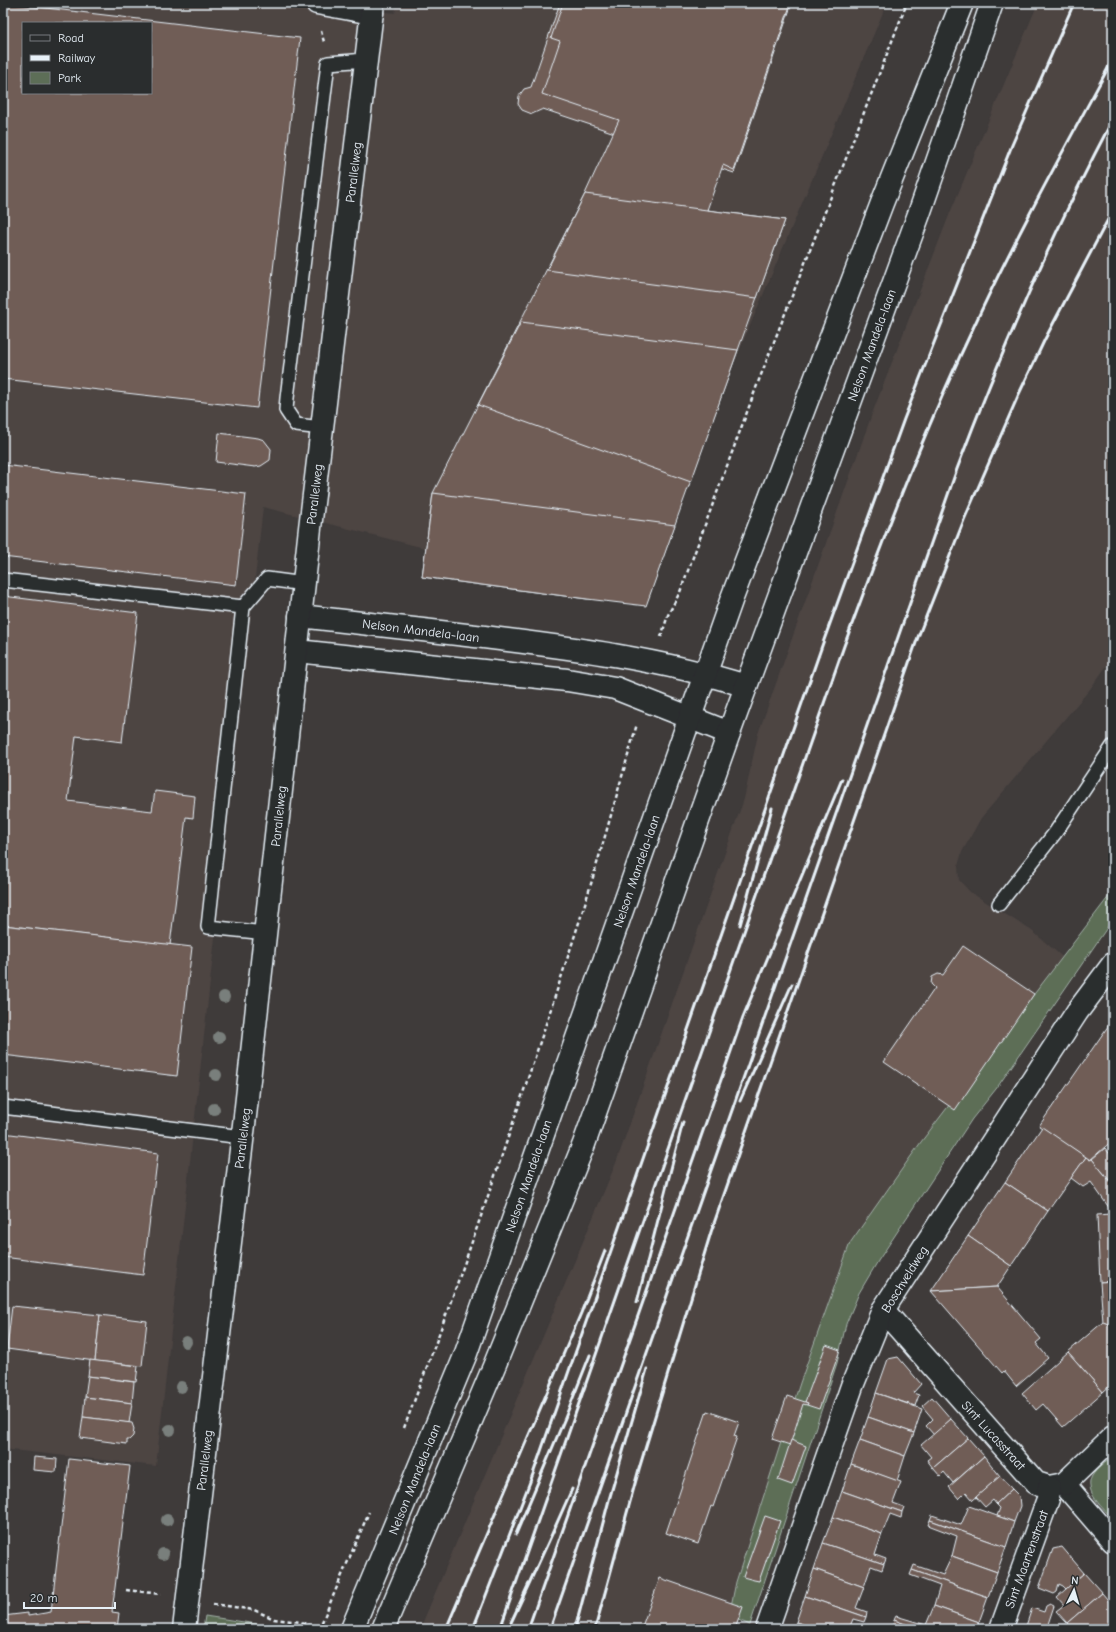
<svg xmlns="http://www.w3.org/2000/svg" width="1116" height="1632" viewBox="0 0 1116 1632" font-family="'Comic Neue',sans-serif">
	<style>
		.built { fill: #4d4543; fill-rule: evenodd }
		.green { fill: #5d6e57; stroke: #a2b0a8 }
		.building { fill: #6f5d57; stroke: #e8f1f8; fill-rule: evenodd }
		.lines { fill: none; stroke-linecap: round; stroke-linejoin: round }
		.service-casing { stroke: #e8f1f8; stroke-width: 16 }
		.minor-casing { stroke: #e8f1f8; stroke-width: 25 }
		.secondary-casing { stroke: #e8f1f8; stroke-width: 25 }
		.path { stroke: #e8f1f8; stroke-width: 2.5; stroke-dasharray: 4 3; stroke-linecap: butt }
		.service { stroke: #2a2d2e; stroke-width: 13 }
		.minor { stroke: #2a2d2e; stroke-width: 22 }
		.secondary { stroke: #2a2d2e; stroke-width: 22 }
		.rail { stroke: #e8f1f8; stroke-width: 3 }
		.tree { fill: #797f7b }
		.labels { text-anchor: middle; stroke-width: 3; stroke-linejoin: round; paint-order: stroke }
		.street-label { font-size: 13px; fill: #e8f1f8; stroke: #2a2d2e }
	</style>
	<rect width="100%" height="100%" fill="#3f3b3a"/>
	<filter id="ink" filterUnits="userSpaceOnUse"><feTurbulence type="fractalNoise" baseFrequency=".025" numOctaves="2"/><feDisplacementMap in="SourceGraphic" scale="8" xChannelSelector="R" yChannelSelector="G"/><feConvolveMatrix kernelMatrix="1 2 1 2 8 2 1 2 1" color-interpolation-filters="sRGB"/></filter>
	<g filter="url(#ink)">
		<g class="built">
			<path d="M3 3H302L395 13 397 3H887L633 601 263 507 156 1466 3 1449ZM23 23H151V93H23Z"/>
			<polygon points="1038,3 1113,3 1113,657 1090,689 981,818 962,852 958,866 959,880 970,892 1032,931 1073,966 880,1243 838,1341 736,1629 420,1629 616,1163 744,799 758,734 872,414 950,213"/>
		</g>
		<g class="green">
			<polygon points="1113,891 1113,919 996,1089 972,1119 878,1261 859,1293 846,1324 837,1363 750,1625 729,1616 736,1582 800,1383 850,1243 921,1142"/>
			<path d="M1113 1457V1519C1104 1509 1083 1492 1092 1476 1097 1468 1106 1462 1113 1457Z"/>
			<polygon points="205,1616 289,1629 203,1629"/>
		</g>
		<g class="building">
			<path d="M3 3 300 38 257 408 3 379ZM23 23H151V93H23Z"/>
			<polygon points="560,3 792,3 734,173 543,109 532,114 522,110 518,104 519,96 524,89 531,87"/>
			<polygon points="563,3 791,3 734,170 723,165 707,210 785,220 648,599 587,599 422,577 433,493 585,194 619,120 542,94 560,41 551,38"/>
			<polygon points="585,194 707,210 785,220 757,298 547,270"/>
			<polygon points="521,322 738,350 691,482 478,405"/>
			<polygon points="219,433 258,438 264,440 271,449 270,460 261,466 255,467 216,462"/>
			<polygon points="3,465 246,494 236,585 3,557"/>
			<polygon points="433,493 675,525 646,606 587,599 422,577"/>
			<polygon points="3,596 138,613 122,742 76,736 68,801 152,811 155,791 195,796 193,818 186,817 170,945 3,925"/>
			<polygon points="3,925 192,947 177,1076 3,1055"/>
			<polygon points="963,946 1034,994 955,1110 884,1062 935,988 931,984 932,977 938,974 943,975"/>
			<polygon points="1113,1019 1113,1140 1090,1160 1039,1126"/>
			<polygon points="1042,1127 1086,1157 1048,1211 1005,1182"/>
			<polygon points="3,1133 158,1153 143,1275 3,1257"/>
			<polygon points="1105,1148 1113,1158 1113,1185 1092,1159"/>
			<polygon points="1086,1157 1090,1160 1092,1159 1113,1185 1113,1214 1110,1214 1110,1209 1091,1182 1083,1187 1071,1178"/>
			<polygon points="1005,1182 1048,1211 1011,1266 968,1236"/>
			<polygon points="1110,1214 1113,1214 1113,1281 1100,1282 1097,1215"/>
			<polygon points="968,1236 1011,1266 997,1287 931,1291"/>
			<polygon points="1113,1281 1113,1326 1103,1322 1100,1282"/>
			<polygon points="997,1287 1041,1339 1036,1343 1048,1358 1016,1386 1004,1371 1002,1373 931,1291"/>
			<polygon points="12,1306 100,1315 95,1361 7,1349"/>
			<polygon points="100,1315 147,1321 142,1366 95,1361"/>
			<polygon points="1103,1322 1113,1326 1113,1383 1103,1392 1068,1352"/>
			<polygon points="826,1345 840,1350 819,1409 807,1405 808,1403 805,1402"/>
			<polygon points="1068,1352 1103,1392 1063,1427 1043,1404 1036,1410 1022,1393"/>
			<polygon points="898,1357 921,1384 913,1393 919,1395 915,1406 876,1393 888,1359"/>
			<polygon points="90,1360 138,1366 136,1382 88,1376"/>
			<polygon points="88,1376 134,1382 132,1403 85,1397"/>
			<polygon points="876,1393 922,1409 914,1433 868,1417"/>
			<polygon points="787,1396 808,1403 807,1405 803,1404 790,1445 772,1439"/>
			<polygon points="85,1397 132,1403 129,1423 83,1417"/>
			<polygon points="932,1397 951,1419 934,1435 926,1426 933,1419 922,1406"/>
			<polygon points="707,1411 739,1422 734,1436 737,1437 713,1507 711,1506 698,1544 666,1533"/>
			<polygon points="83,1417 132,1423 134,1429 133,1436 129,1440 127,1440 127,1444 80,1438"/>
			<polygon points="868,1417 914,1433 905,1456 860,1440"/>
			<polygon points="951,1419 968,1438 933,1468 927,1460 931,1457 921,1445"/>
			<polygon points="968,1438 984,1456 953,1483 944,1472 940,1476 933,1468"/>
			<polygon points="791,1440 806,1446 792,1485 778,1480"/>
			<polygon points="860,1440 905,1456 897,1481 851,1464"/>
			<polygon points="984,1456 1000,1476 973,1500 966,1492 959,1499 949,1487"/>
			<polygon points="34,1457 57,1459 56,1472 33,1470"/>
			<polygon points="69,1459 130,1466 112,1612 119,1613 117,1629 3,1629 3,1616 28,1613 28,1616 51,1612"/>
			<polygon points="851,1464 901,1482 893,1503 904,1507 902,1512 842,1491"/>
			<polygon points="1000,1476 1012,1489 996,1504 993,1500 985,1507 976,1497"/>
			<polygon points="1012,1489 1019,1496 1020,1506 1014,1522 997,1516 1000,1508 996,1504"/>
			<polygon points="842,1491 902,1512 901,1518 890,1514 882,1534 833,1517"/>
			<polygon points="969,1506 1014,1522 1006,1547 930,1520 932,1515 961,1525"/>
			<polygon points="765,1516 780,1521 759,1581 754,1580 743,1577"/>
			<polygon points="833,1517 882,1534 875,1555 886,1559 884,1564 823,1543"/>
			<polygon points="930,1520 1006,1547 997,1572 952,1556 957,1536 928,1525"/>
			<polygon points="823,1543 884,1564 882,1570 871,1566 864,1587 814,1569"/>
			<polygon points="1062,1547 1084,1573 1066,1589 1063,1586 1059,1584 1057,1592 1054,1594 1039,1588 1053,1549"/>
			<polygon points="952,1556 997,1572 988,1597 912,1570 914,1565 943,1575"/>
			<polygon points="814,1569 864,1587 856,1608 867,1612 866,1617 805,1596"/>
			<polygon points="912,1570 988,1597 979,1622 934,1606 940,1586 910,1575"/>
			<polygon points="1084,1573 1102,1593 1067,1623 1056,1611 1064,1605 1057,1597"/>
			<polygon points="660,1578 743,1607 735,1629 641,1629"/>
			<polygon points="1102,1593 1113,1606 1113,1619 1101,1629 1072,1629 1067,1623"/>
			<polygon points="805,1596 866,1617 864,1622 853,1619 849,1629 817,1629 796,1622"/>
			<polygon points="1050,1604 1054,1606 1047,1627 1052,1629 1036,1629 1026,1626 1032,1608 1044,1612 1046,1606"/>
			<polygon points="934,1606 979,1622 977,1629 919,1629 894,1620 896,1616 926,1625"/>
			<polygon points="1113,1619 1113,1629 1101,1629"/>
			<polygon points="894,1620 919,1629 904,1629 893,1625"/>
			<polygon points="796,1622 817,1629 793,1629"/>
		</g>
		<g class="lines">
			<defs>
				<g id="service">
					<polyline points="322,428 296,425 286,410 287,398 328,63 366,60"/>
					<polyline points="3,580 243,607"/>
					<polyline points="999,904 1055,833 1113,746"/>
					<polyline points="265,933 208,927 243,607 267,579 304,584"/>
					<polyline points="3,1107 242,1137"/>
				</g>
				<g id="minor">
					<polyline points="317,3 372,13"/>
					<path d="M300 616C362 623 423 630 484 637 573 648 661 659 746 686"/>
					<polyline points="297,651 567,680 615,688 729,733"/>
					<polyline points="883,1310 1036,1483 1049,1487 1064,1484 1113,1541"/>
					<polyline points="1064,1484 1113,1437"/>
					<polyline points="184,1629 245,1116 310,528 373,3"/>
					<polyline points="767,1629 852,1386 883,1310 1077,1012 1113,964"/>
					<polyline points="1001,1629 1048,1499 1049,1487"/>
				</g>
				<g id="secondary">
					<polyline points="352,1629 465,1356 732,598 882,203 962,3"/>
					<polyline points="383,1629 495,1364 584,1144 729,733 919,214 992,3"/>
				</g>
			</defs>
			<use href="#service" class="service-casing"/>
			<use href="#minor" class="minor-casing"/>
			<use href="#secondary" class="secondary-casing"/>
			<g class="path">
				<polyline points="321,31 324,42"/>
				<polyline points="661,637 668,615 680,592 759,380 907,3"/>
				<path d="M404 1428C469 1257 527 1084 583 910 602 849 619 786 637 724"/>
				<polyline points="126,1590 161,1594"/>
				<polyline points="213,1604 254,1610 274,1619 301,1622 319,1629"/>
				<polyline points="319,1629 369,1512"/>
			</g>
			<use href="#service" class="service"/>
			<use href="#minor" class="minor"/>
			<use href="#secondary" class="secondary"/>
			<g class="rail">
				<polyline points="740,925 772,808"/>
				<polyline points="740,1101 792,984"/>
				<polyline points="637,1302 683,1122"/>
				<polyline points="516,1534 565,1418 590,1355"/>
				<polyline points="446,1629 581,1313 605,1251"/>
				<polyline points="473,1629 533,1474 824,640 904,419 1012,145 1074,3"/>
				<path d="M500 1629 844 646C882 542 921 439 968 339 1012 243 1063 151 1113 59"/>
				<polyline points="508,1629 552,1534 572,1489"/>
				<polyline points="528,1629 743,1017 842,779"/>
				<path d="M550 1629 957 469C1002 349 1053 232 1113 119"/>
				<polyline points="575,1629 609,1500 647,1369"/>
				<polyline points="595,1629 639,1469 711,1232 918,637 964,520 1018,396 1045,339 1113,210"/>
			</g>
		</g>
		<g class="tree">
			<circle cx="224" cy="997" r="6"/>
			<circle cx="219" cy="1037" r="6"/>
			<circle cx="216" cy="1075" r="6"/>
			<circle cx="214" cy="1109" r="6"/>
			<circle cx="186" cy="1342" r="6"/>
			<circle cx="181" cy="1387" r="6"/>
			<circle cx="170" cy="1430" r="6"/>
			<circle cx="167" cy="1520" r="6"/>
			<circle cx="163" cy="1554" r="6"/>
		</g>
	</g>
	<g class="labels">
		<g class="street-label">
			<text transform="translate(353 172) rotate(-83)" y="5">Parallelweg</text>
			<text transform="translate(871 345) rotate(-70)" y="5">Nelson Mandela-laan</text>
			<text transform="translate(314 494) rotate(-83)" y="5">Parallelweg</text>
			<text transform="translate(421 630) rotate(7)" y="5">Nelson Mandela-laan</text>
			<text transform="translate(278 816) rotate(-84)" y="5">Parallelweg</text>
			<text transform="translate(636 871) rotate(-71)" y="5">Nelson Mandela-laan</text>
			<text transform="translate(242 1138) rotate(-83)" y="5">Parallelweg</text>
			<text transform="translate(528 1176) rotate(-71)" y="5">Nelson Mandela-laan</text>
			<text transform="translate(904 1279) rotate(-58)" y="5">Boschveldweg</text>
			<text transform="translate(994 1435) rotate(48)" y="5">Sint Lucasstraat</text>
			<text transform="translate(204 1460) rotate(-83)" y="5">Parallelweg</text>
			<text transform="translate(414 1479) rotate(-68)" y="5">Nelson Mandela-laan</text>
			<text transform="translate(1026 1559) rotate(-70)" y="5">Sint Maartenstraat</text>
		</g>
	</g>
	<rect width="1116" height="1632" fill="none" stroke="#2a2d2e" stroke-width="16"/>
	<rect x="8" y="8" width="1100" height="1616" fill="none" stroke="#e8f1f8" stroke-width="1.5" filter="url(#ink)"/>
	<rect x="22" y="22" width="130" height="72" fill="#2a2d2e" stroke="#767b7f"/>
	<rect x="30" y="35" width="20" height="6" fill="#2a2d2e" stroke="#767b7f"/>
	<text x="58" y="42" font-size="12" fill="#e8f1f8">Road</text>
	<rect x="30" y="55" width="20" height="6" fill="#e8f1f8" stroke="#767b7f"/>
	<text x="58" y="62" font-size="12" fill="#e8f1f8">Railway</text>
	<rect x="30" y="72" width="20" height="12" fill="#5d6e57" stroke="#767b7f"/>
	<text x="58" y="82" font-size="12" fill="#e8f1f8">Park</text>
	<g transform="translate(1074 1590) rotate(5)" stroke="#2a2d2e" stroke-width="3" paint-order="stroke">
	<path d="M0-3L7 15L0 10L-7 15Z" fill="#e8f1f8"/>
	<text y="-6" font-size="11" font-weight="bold" text-anchor="middle" fill="#e8f1f8">N</text>
	</g>
	<path d="M24 1602v6h91v-6" fill="none" stroke="#e8f1f8" stroke-width="2"/>
	<text x="30" y="1602" font-size="12" fill="#e8f1f8" stroke="#2a2d2e" stroke-width="3" paint-order="stroke">20 m</text>
</svg>
